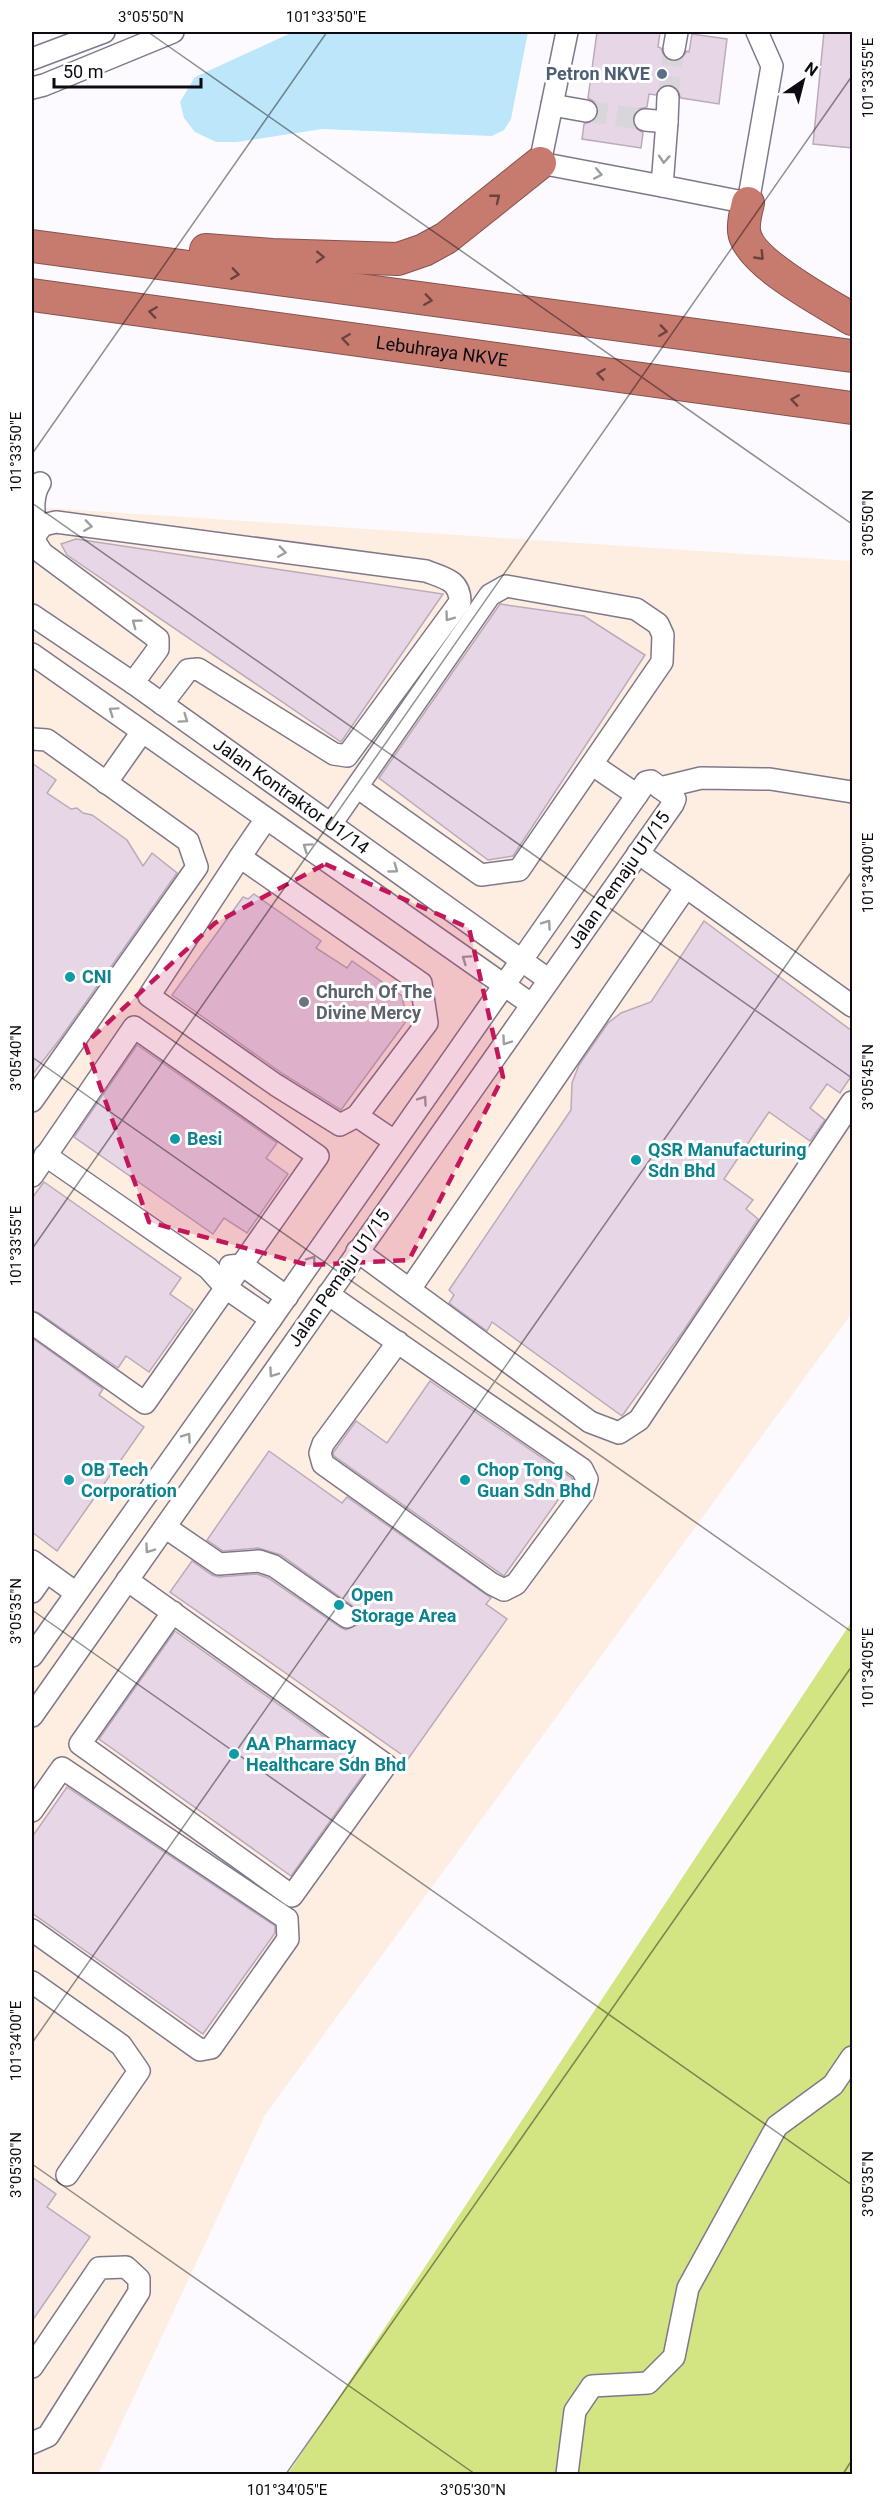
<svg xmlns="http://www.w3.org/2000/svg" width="884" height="2506" viewBox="0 0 884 2506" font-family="Roboto,sans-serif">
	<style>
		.industrial { fill: #fdeee1 }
		.green { fill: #d3e483 }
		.water { fill: #bce6f9 }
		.building { fill: #e6d6e6; stroke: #baaaba; stroke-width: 1.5 }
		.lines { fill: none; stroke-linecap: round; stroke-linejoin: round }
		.minor-tunnel { stroke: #d8d6da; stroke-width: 21; stroke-dasharray: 21 10; stroke-linecap: butt }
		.minor-casing { stroke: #80788a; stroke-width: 24 }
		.highway-casing { stroke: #86534e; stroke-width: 34 }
		.minor { stroke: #fff; stroke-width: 21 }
		.highway { stroke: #c77b6f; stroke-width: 32 }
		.oneway { stroke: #9e9da0 }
		.oneway2 { stroke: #6a4240 }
		.marked { fill: #c2185b; fill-opacity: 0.2; stroke: #c2185b; stroke-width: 4.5; stroke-dasharray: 12 8; stroke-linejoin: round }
		.ticks { fill: none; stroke: #0d0a11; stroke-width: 1.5; stroke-opacity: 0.45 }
		.service-dot { fill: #5c6f8a; stroke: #fff; stroke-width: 2 }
		.culture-dot { fill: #0f9aa8; stroke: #fff; stroke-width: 2 }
		.worship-dot { fill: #6b7280; stroke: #fff; stroke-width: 2 }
		.labels { text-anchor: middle; stroke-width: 6; stroke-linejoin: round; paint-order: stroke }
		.service-label { font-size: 18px; font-weight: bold; fill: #4e5e75; stroke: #fff; text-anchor: end }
		.street-label { font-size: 18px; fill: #0d0a11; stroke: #fff }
		.culture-label { font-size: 18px; font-weight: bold; fill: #0d838f; stroke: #fff; text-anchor: start }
		.worship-label { font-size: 18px; font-weight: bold; fill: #5b616d; stroke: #fff; text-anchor: start }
		.neatline { fill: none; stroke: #0d0a11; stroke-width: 2 }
		.ticks-label { font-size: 15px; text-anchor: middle; fill: #0d0a11 }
	</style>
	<rect width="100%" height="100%" fill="#fcfafe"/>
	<polygon class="industrial" points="32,507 852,561 852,1313 265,2115 98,2474 32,2474"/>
	<polygon class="green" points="852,1621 852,2474 288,2474"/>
	<polygon class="water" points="293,32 528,32 511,119 504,130 492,136 322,129 237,142 216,142 195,132 184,118 180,102 195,77"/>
	<g class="building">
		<polygon points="597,32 660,32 658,47 661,48 665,58 672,62 679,61 687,51 689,52 692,34 727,39 719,104 681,98 675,87 663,86 656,95 649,94 647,107 639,109 632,118 634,126 643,133 641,148 582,139 584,124 595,120 599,113 595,102 588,98"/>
		<polygon points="824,32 852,32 852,148 813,144"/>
		<polygon points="76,539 443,594 341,742 67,555 61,544"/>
		<polygon points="500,604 584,616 645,655 513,856 488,860 379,778"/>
		<polygon points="32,763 56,780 47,793 71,809 77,808 83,813 92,815 127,840 143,866 152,853 177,873 60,1039 32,1075"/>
		<polygon points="254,894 321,941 316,948 347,968 352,961 402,996 407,1020 341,1110 283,1074 172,995 243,897 248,899"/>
		<polygon points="704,921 852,1031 852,1075 840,1093 827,1084 810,1108 825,1120 810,1141 769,1112 724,1179 753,1200 746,1209 758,1219 684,1330 622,1416 492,1322 487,1331 449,1303 454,1295 449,1290 571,1110 572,1083 579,1065 608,1023 621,1013 651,1002"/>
		<polygon points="137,1045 277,1143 266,1158 288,1174 247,1233 224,1218 213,1234 74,1137"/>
		<polygon points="44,1182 181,1278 170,1294 193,1310 149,1372 126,1356 118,1368 39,1313 32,1311 32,1198"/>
		<polygon points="32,1338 103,1389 99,1395 144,1427 57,1551 32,1532"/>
		<polygon points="430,1381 573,1479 504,1576 334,1456 333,1453 356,1421 387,1443"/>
		<polygon points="269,1451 342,1503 347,1497 491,1598 486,1604 507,1619 408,1759 170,1592 192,1561 212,1575 219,1577 257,1574 268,1578 340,1627 346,1630 357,1625 360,1618 354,1607 281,1555 258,1548 223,1551 207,1540"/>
		<polygon points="175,1631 368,1768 291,1876 99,1739"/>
		<polygon points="67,1787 275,1926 275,1933 203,2034 32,1913 32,1837"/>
		<polygon points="32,2177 56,2194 47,2207 90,2237 32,2321"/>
	</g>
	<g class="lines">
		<g class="minor-tunnel">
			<polyline points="668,97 674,49"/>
			<polyline points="586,111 645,120"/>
		</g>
		<defs>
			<g id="minor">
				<polyline points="567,32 540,163 662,186"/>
				<polyline points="674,49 677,32"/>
				<polyline points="32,59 104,32"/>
				<polyline points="32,88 44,85 173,32"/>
				<polyline points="552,105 586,111"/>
				<polyline points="645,120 667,122 662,186 748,203 772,66 757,32"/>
				<polyline points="667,122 668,97"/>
				<path d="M36 534C35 518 30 498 40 483"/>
				<path id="s1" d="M32 615 133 683 549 980"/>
				<polyline points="32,654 531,1004"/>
				<path d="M133 683 158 649V639L42 553 35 542 36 534 43 525 56 522 426 571C444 578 460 580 460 602L347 756 334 754 198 669 188 670 162 704"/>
				<polyline points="32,739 47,740 188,841 197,867 32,1101"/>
				<polyline points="593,765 637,795"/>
				<polyline points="106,783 142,732"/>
				<polyline points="660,788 701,778 770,779 852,792"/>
				<polyline points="266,819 240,857 421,983 427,1023 357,1116 394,1141"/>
				<polyline points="331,824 490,595 506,586 636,609 658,624 663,635 662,662 519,870 481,875 357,787"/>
				<polyline points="638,853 686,887"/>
				<polyline points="240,857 149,996 276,1085 340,1125 357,1116"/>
				<polyline points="45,1155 208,1268 226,1288 271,1319"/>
				<polyline points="32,1176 134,1027 318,1156 145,1403 32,1323"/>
				<polyline points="357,1251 590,1422 619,1433 639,1420 852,1102"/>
				<polyline points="230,1266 242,1265 287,1297"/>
				<polyline points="410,1289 686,887 852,1006"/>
				<path d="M328 1294C412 1353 497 1411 582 1469L587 1479 583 1493 516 1584 504 1590 492 1584 323 1464 320 1453 323 1444 398 1342"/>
				<polyline points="165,1527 219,1564 259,1561 274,1566 347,1617"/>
				<polyline points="32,1561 76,1593"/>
				<polyline points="127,1580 386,1765 292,1896 80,1744 173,1612"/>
				<polyline points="32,1592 46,1572"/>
				<polyline points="32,1656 271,1319 646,782 651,781 675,799 673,804 32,1716"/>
				<polyline points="32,1811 62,1768 287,1919 288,1939 211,2048 200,2050 32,1930"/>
				<polyline points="32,1982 121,2045 139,2071 67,2175"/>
				<polyline points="32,2367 99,2268 126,2267 139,2279 139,2292 48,2436 32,2443"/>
				<polyline points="567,2474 575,2411 592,2386 648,2383 674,2357 688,2288 777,2126 833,2085 852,2057"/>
			</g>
			<g id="highway">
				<path d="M748 203C746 211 743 222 744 231 747 262 826 303 852 319"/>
				<polyline points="32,246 852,356"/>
				<polyline points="206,250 272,255 398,259 424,250 446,238 540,163"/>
				<path id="s2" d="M32 295 852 408"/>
			</g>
		</defs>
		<use href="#minor" class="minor-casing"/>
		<use href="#highway" class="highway-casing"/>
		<use href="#minor" class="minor"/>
		<use href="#highway" class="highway"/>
	</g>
	<defs><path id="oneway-chevron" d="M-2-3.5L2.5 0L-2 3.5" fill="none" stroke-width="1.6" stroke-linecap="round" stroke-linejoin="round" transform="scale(1.5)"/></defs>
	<g class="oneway">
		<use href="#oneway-chevron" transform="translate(664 159) rotate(94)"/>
		<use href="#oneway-chevron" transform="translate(598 174) rotate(11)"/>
		<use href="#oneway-chevron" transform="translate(88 526) rotate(8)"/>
		<use href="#oneway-chevron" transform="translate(282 552) rotate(8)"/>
		<use href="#oneway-chevron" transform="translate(449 617) rotate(126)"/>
		<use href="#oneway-chevron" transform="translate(136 623) rotate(-143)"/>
		<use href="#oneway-chevron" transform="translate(113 711) rotate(-145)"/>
		<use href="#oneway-chevron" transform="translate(184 719) rotate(35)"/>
		<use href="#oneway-chevron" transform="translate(307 847) rotate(-145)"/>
		<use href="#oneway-chevron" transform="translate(394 869) rotate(36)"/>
		<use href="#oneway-chevron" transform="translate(547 924) rotate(-55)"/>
		<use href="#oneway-chevron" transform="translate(466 959) rotate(-145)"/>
		<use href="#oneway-chevron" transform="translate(506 1041) rotate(125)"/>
		<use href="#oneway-chevron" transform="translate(423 1100) rotate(-55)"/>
		<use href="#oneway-chevron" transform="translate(312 1260) rotate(-55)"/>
		<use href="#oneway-chevron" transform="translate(273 1373) rotate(125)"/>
		<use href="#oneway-chevron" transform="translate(187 1437) rotate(-55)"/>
		<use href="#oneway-chevron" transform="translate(149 1549) rotate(125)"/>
	</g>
	<g class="oneway2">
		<use href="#oneway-chevron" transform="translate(496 198) rotate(-39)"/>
		<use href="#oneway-chevron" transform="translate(760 256) rotate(46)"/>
		<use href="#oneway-chevron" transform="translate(320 257) rotate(2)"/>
		<use href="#oneway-chevron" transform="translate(235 274) rotate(8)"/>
		<use href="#oneway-chevron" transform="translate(428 300) rotate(8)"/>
		<use href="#oneway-chevron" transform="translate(153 312) rotate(-172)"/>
		<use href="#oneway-chevron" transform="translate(663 331) rotate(8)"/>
		<use href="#oneway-chevron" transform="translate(346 339) rotate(-172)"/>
		<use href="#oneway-chevron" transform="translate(601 374) rotate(-172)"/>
		<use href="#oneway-chevron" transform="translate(795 400) rotate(-172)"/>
	</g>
	<path class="marked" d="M325 864 469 928 503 1077 409 1260 308 1265 149 1222 85 1044 215 923Z"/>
	<path class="ticks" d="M148 32 852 524M32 454 327 32M32 503 852 1078M32 1057 852 1632M32 1249 852 76M32 1610 852 2185M32 2043 852 871M32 2164 475 2474M286 2474 852 1666M843 2474 852 2460"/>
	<circle class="service-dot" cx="662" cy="74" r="6"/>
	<g class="culture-dot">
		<circle cx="70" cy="977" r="6"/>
		<circle cx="175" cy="1139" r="6"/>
		<circle cx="636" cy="1160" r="6"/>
		<circle cx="69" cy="1480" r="6"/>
		<circle cx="465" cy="1480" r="6"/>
		<circle cx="339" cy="1605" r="6"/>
		<circle cx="234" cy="1754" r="6"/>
	</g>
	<circle class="worship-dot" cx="304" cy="1002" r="6"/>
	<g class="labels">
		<g class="service-label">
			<text x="650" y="80">Petron NKVE</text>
		</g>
		<g class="street-label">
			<text dy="6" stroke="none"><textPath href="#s2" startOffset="414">Lebuhraya NKVE</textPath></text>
			<text dy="6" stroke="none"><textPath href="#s1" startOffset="316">Jalan Kontraktor U1/14</textPath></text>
			<text transform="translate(619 880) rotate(-55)" y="6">Jalan Pemaju U1/15</text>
			<text transform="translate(339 1278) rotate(-55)" y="6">Jalan Pemaju U1/15</text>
		</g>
		<g class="culture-label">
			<text x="82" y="983">CNI</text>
			<text x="187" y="1145">Besi</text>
			<text x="648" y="1156">QSR Manufacturing<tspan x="648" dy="21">Sdn Bhd</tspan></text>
			<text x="81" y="1476">OB Tech<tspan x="81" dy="21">Corporation</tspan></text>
			<text x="477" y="1476">Chop Tong<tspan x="477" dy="21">Guan Sdn Bhd</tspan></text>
			<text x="351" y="1601">Open<tspan x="351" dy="21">Storage Area</tspan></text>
			<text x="246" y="1750">AA Pharmacy<tspan x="246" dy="21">Healthcare Sdn Bhd</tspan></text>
		</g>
		<g class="worship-label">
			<text x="316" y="998">Church Of The<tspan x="316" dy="21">Divine Mercy</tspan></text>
		</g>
	</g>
	<rect width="884" height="2506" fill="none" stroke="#ffffff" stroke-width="66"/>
	<g transform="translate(803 81) rotate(35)" stroke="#ffffff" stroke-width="4.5" paint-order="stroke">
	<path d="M0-4.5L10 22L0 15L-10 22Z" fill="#0d0a11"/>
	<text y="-9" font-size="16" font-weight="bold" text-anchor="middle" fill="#0d0a11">N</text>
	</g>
	<path d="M54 78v9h147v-9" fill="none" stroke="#0d0a11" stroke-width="3"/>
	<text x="63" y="78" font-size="18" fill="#0d0a11" stroke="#ffffff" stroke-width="4.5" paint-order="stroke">50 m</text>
	<rect x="33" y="33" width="818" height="2440" class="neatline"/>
	<g class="ticks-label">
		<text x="151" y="22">3°05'50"N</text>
		<text x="326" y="22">101°33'50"E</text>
		<text transform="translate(868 78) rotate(-90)" y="5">101°33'55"E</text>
		<text transform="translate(16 452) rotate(-90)" y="5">101°33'50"E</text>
		<text transform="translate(868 523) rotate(-90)" y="5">3°05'50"N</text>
		<text transform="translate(868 873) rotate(-90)" y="5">101°34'00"E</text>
		<text transform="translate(16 1058) rotate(-90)" y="5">3°05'40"N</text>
		<text transform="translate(868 1077) rotate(-90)" y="5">3°05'45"N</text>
		<text transform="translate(16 1246) rotate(-90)" y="5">101°33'55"E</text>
		<text transform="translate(16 1611) rotate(-90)" y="5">3°05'35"N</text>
		<text transform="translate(868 1668) rotate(-90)" y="5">101°34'05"E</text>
		<text transform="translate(16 2041) rotate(-90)" y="5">101°34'00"E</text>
		<text transform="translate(16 2165) rotate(-90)" y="5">3°05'30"N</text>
		<text transform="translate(868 2184) rotate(-90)" y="5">3°05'35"N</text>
		<text x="287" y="2495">101°34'05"E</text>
		<text x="473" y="2495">3°05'30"N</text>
	</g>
</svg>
